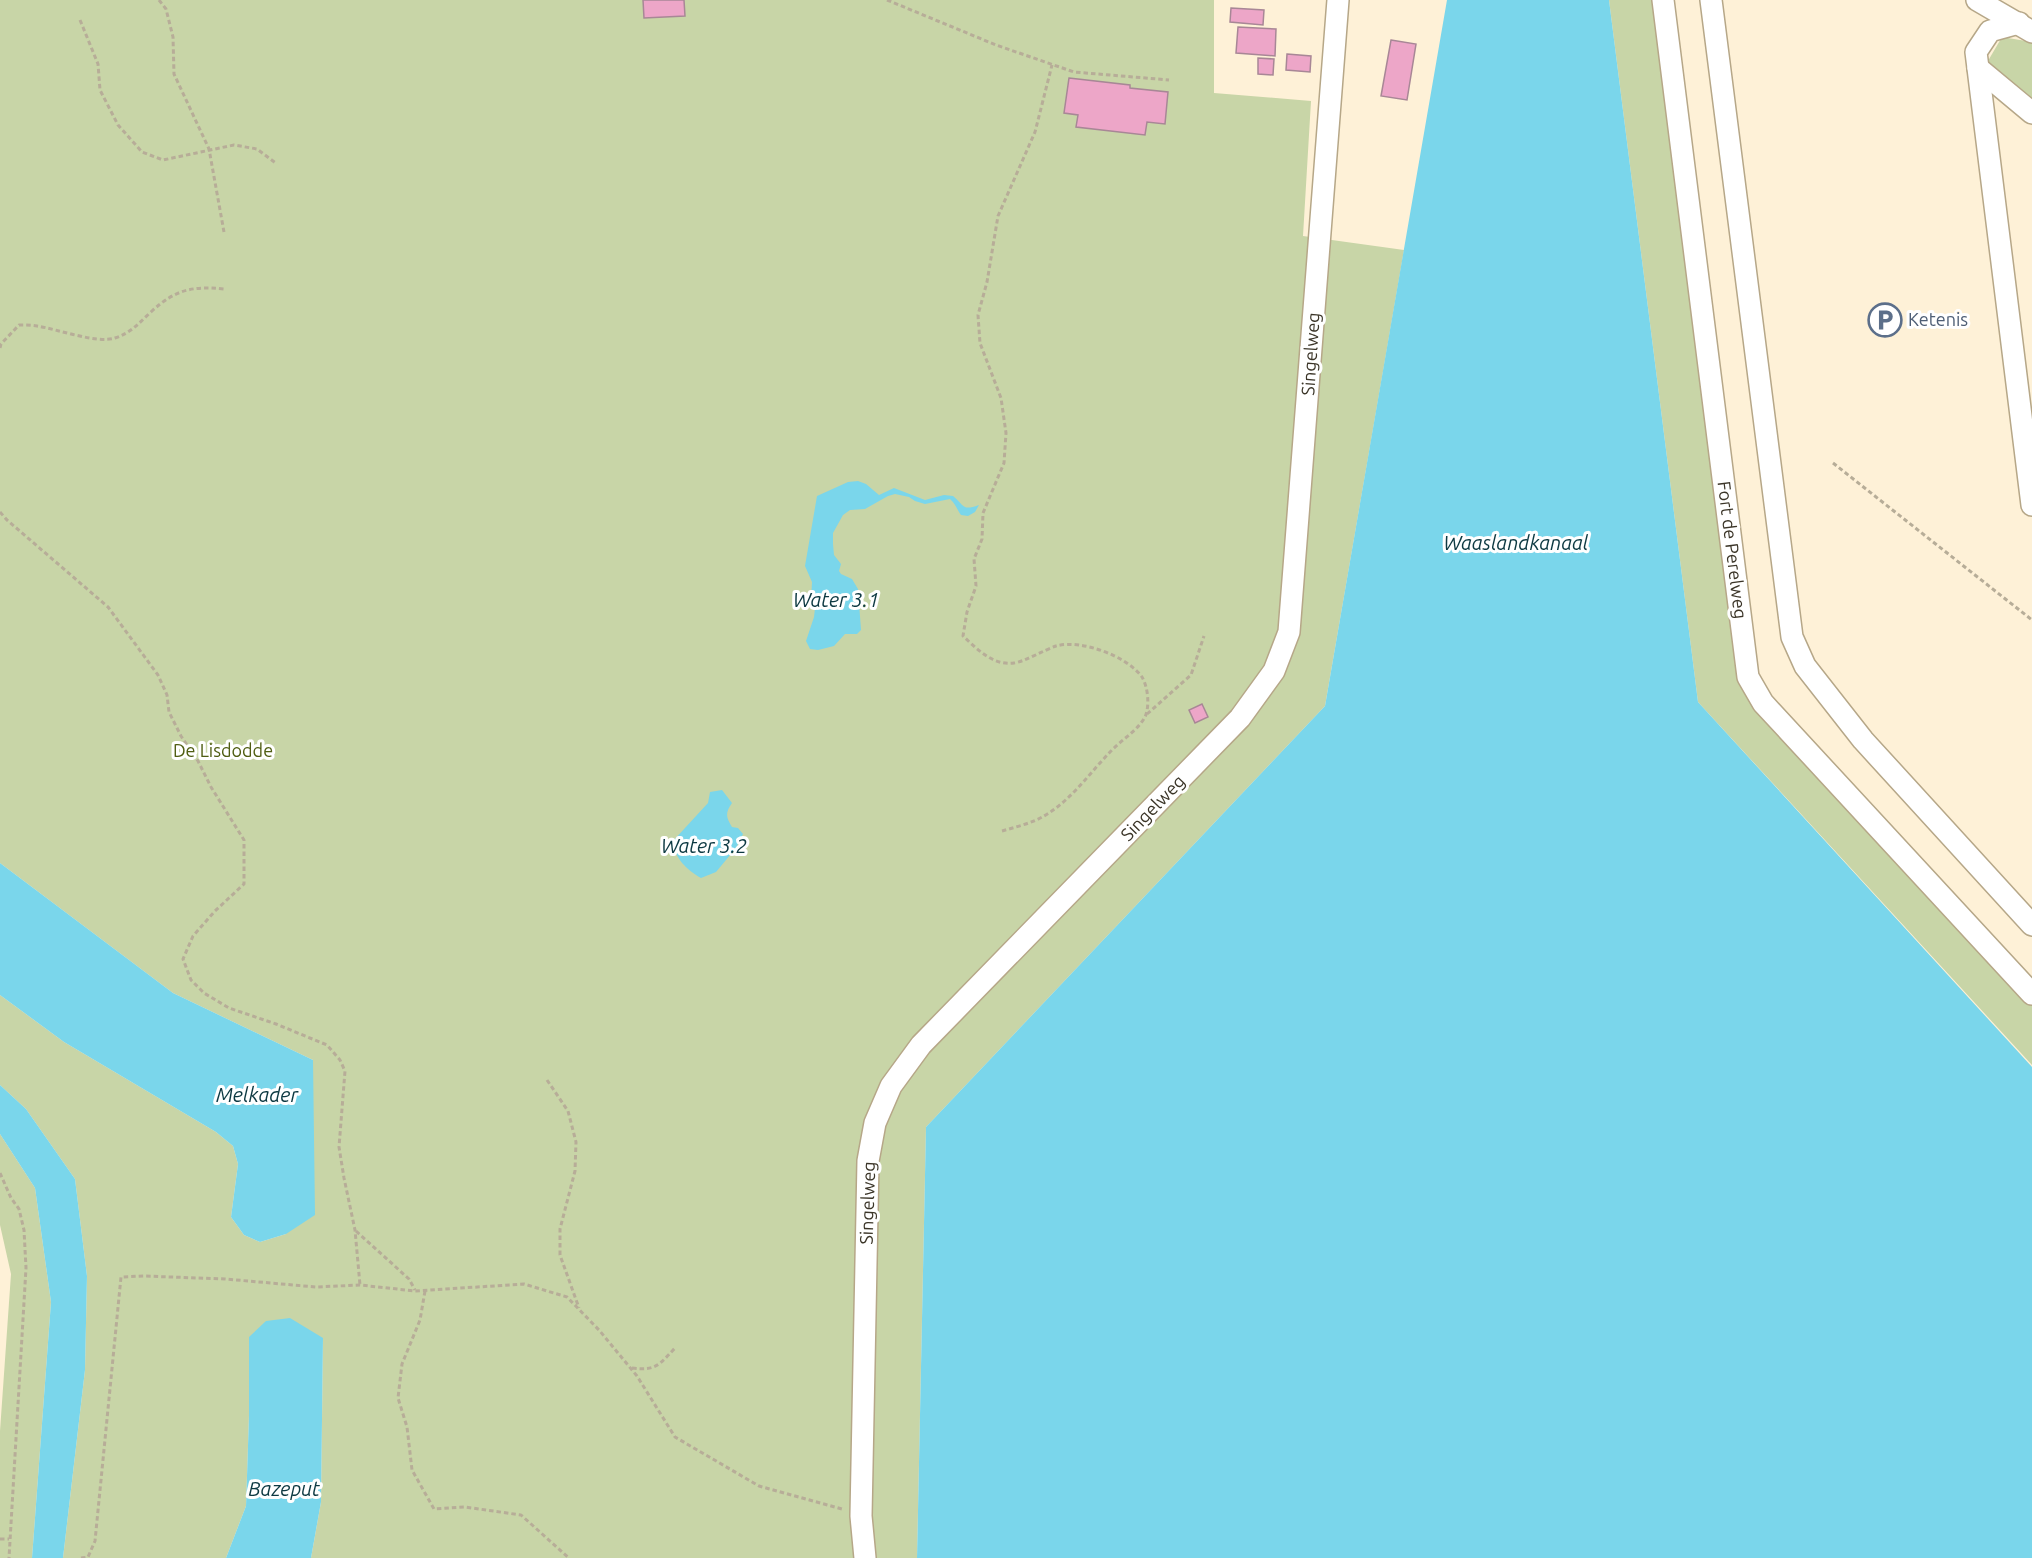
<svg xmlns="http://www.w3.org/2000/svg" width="2032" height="1558" viewBox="0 0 2032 1558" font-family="Ubuntu,sans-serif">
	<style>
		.green { fill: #c8d5a7 }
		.water { fill: #7ad6eb }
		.building { fill: #eda6c8; stroke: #a88796; stroke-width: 1.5 }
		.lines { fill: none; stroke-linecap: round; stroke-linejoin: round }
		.minor-casing { stroke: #b6a788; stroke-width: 24 }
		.path { stroke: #b7ad98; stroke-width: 3; stroke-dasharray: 4.5 3; stroke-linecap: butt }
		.minor { stroke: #fff; stroke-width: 21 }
		.labels { text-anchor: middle; stroke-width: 6; stroke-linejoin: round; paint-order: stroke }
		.service-label { font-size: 18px; fill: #4e5e75; stroke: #fff; text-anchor: start }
		.street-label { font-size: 18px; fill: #3b3528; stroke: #fff }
		.park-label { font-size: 18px; fill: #505e13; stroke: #fff }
		.water-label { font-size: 20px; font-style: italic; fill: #0d3942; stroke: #fff }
	</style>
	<rect width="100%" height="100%" fill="#fef1d7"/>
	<g class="green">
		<polygon points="0,0 1214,0 1214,93 1311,101 1303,236 1404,250 1325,706 926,1127 917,1558 311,1558 321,1502 323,1338 249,1337 249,1415 246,1506 226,1558 63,1558 85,1370 87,1276 75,1179 26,1109 0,1085 0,995 64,1042 216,1132 233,1146 238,1164 231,1217 244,1235 260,1242 286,1234 313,1060 173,993 0,863"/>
		<polygon points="1609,0 1663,0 1748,677 2032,994 2032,1065 1698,702"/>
		<polygon points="2002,37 2032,42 2032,101 1985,66"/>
		<polygon points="0,1134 35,1188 51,1302 32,1558 0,1558 0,1431 11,1274 0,1225"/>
	</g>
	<g class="water">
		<polygon points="1447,0 1609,0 1698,702 2032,1067 2032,1558 917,1558 926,1127 1325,706"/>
		<path d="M858 481 866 484 879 495 894 488 925 500 944 495 953 496C965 506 962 511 979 505L975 512 968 516 961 515C957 510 956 504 950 499L925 504 915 501 909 497 895 494 888 496 865 509 850 510 843 515 833 533V544L834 555 841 564 839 571 841 574 852 579 858 589 861 630 857 634H845L834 646 818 650 810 649 806 641 814 617 815 608 811 600 812 582 805 566 817 496 848 482Z"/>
		<path d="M722 790 732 803C725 813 726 817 732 827L738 828 743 834 736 848 716 872 701 878C687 870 674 858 673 841L708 803 710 792Z"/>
		<polygon points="0,863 173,993 313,1060 315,1215 286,1234 260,1242 244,1235 231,1217 238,1164 233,1146 216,1132 64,1042 0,995"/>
		<polygon points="0,1085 26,1109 75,1179 87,1276 85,1370 63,1558 32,1558 51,1302 35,1188 0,1134"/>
		<polygon points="290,1318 323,1338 321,1502 311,1558 226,1558 246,1506 249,1415 249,1337 266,1321"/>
	</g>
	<g class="building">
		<polygon points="643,0 684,0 685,16 644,18"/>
		<polygon points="1231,8 1264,10 1263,25 1230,22"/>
		<polygon points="1238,27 1276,29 1275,56 1236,53"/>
		<polygon points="1391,40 1416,44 1407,100 1381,96"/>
		<polygon points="1287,54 1311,56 1310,72 1286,70"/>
		<polygon points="1258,58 1274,59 1273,75 1258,74"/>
		<polygon points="1069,78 1130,85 1130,88 1168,92 1165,124 1147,122 1145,135 1076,127 1078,115 1064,113"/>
		<polygon points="1202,704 1208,717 1195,723 1189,710"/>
	</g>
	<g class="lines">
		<defs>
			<g id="minor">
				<polyline points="1663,0 1748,677 1763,703 2032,994"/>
				<polyline points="1711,0 1792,637 1805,666 1863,740 2032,925"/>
				<polyline points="1977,0 2032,32"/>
				<polyline points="2019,23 1990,31 1976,52 2032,505"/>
				<polyline points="1978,68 2032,113"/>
				<polyline points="865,1558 861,1516 868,1161 875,1123 891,1086 921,1045 1240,718 1274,671 1289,632 1338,0"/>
			</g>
		</defs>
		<use href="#minor" class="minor-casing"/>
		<g class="path">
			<polyline points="159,0 166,9 173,37 174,74 209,149 224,232"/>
			<polyline points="887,0 996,45 1074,72 1169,80"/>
			<polyline points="80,20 98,64 100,90 118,125 142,152 163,160 234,145 257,149 277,164"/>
			<path d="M0 348 1 344 19 325C25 325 31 325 37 326 57 329 97 344 115 338 131 333 140 322 152 311 176 289 193 286 224 289"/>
			<polyline points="1833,463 2032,620"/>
			<polyline points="0,512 7,520 108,607 158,675 167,695 169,712 181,736 198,761 211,787 244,840 244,884 215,911 193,936 183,959 191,980 204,993 229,1008 276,1024 327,1045 340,1060 345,1071 339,1147 344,1178 355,1230 360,1285"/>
			<polyline points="1147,714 1191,675 1204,636"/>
			<path d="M1002 831C1016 827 1032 823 1044 816 1072 800 1091 771 1113 749 1124 738 1137 731 1145 717 1150 706 1148 687 1142 677 1127 656 1081 639 1056 646 1044 650 1024 662 1014 663 993 666 977 649 963 636L967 612 976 586 974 559 982 539 983 513 1004 463 1006 433 1001 398 980 343 978 315 987 282 998 216 1035 132 1052 65"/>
			<polyline points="547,1080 568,1111 576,1142 575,1171 560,1229 560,1255 579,1308"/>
			<polyline points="0,1173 11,1198 19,1209 24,1230 26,1268 9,1558"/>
			<polyline points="356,1231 409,1279 415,1290"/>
			<polyline points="425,1291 420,1320 402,1364 398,1398 407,1427 412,1470 434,1509 465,1507 521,1515 569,1558"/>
			<path d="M632 1368C656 1371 659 1365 675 1348"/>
			<polyline points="0,1539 9,1539"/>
			<polyline points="81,1558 88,1557 95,1541 121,1277 144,1276 225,1279 316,1287 360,1285 415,1291 524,1284 567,1297 599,1330 637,1376 675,1437 759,1486 842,1509"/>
		</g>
		<use href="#minor" class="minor"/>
	</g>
	<defs>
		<symbol id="parking-ring" viewBox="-11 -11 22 22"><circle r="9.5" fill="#fff" stroke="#5c6f8a" stroke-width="1.5"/><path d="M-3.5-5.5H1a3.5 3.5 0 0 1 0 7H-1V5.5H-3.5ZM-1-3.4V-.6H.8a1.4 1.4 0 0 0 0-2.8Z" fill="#5c6f8a"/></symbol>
	</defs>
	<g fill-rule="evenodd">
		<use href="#parking-ring" x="1866" y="301" width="38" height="38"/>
	</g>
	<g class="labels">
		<g class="service-label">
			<text x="1908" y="326">Ketenis</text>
		</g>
		<g class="street-label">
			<text transform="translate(1311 354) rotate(-86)" y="6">Singelweg</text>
			<text transform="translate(1732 550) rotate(83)" y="6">Fort de Perelweg</text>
			<text transform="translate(1153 808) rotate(-46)" y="6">Singelweg</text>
			<text transform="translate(868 1203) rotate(-88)" y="6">Singelweg</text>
		</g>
		<g class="park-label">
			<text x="223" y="757">De Lisdodde</text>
		</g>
		<g class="water-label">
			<text x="1516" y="550">Waaslandkanaal</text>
			<text x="836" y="607">Water 3.1</text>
			<text x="704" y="853">Water 3.2</text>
			<text x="257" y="1102">Melkader</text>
			<text x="284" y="1496">Bazeput</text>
		</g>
	</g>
</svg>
